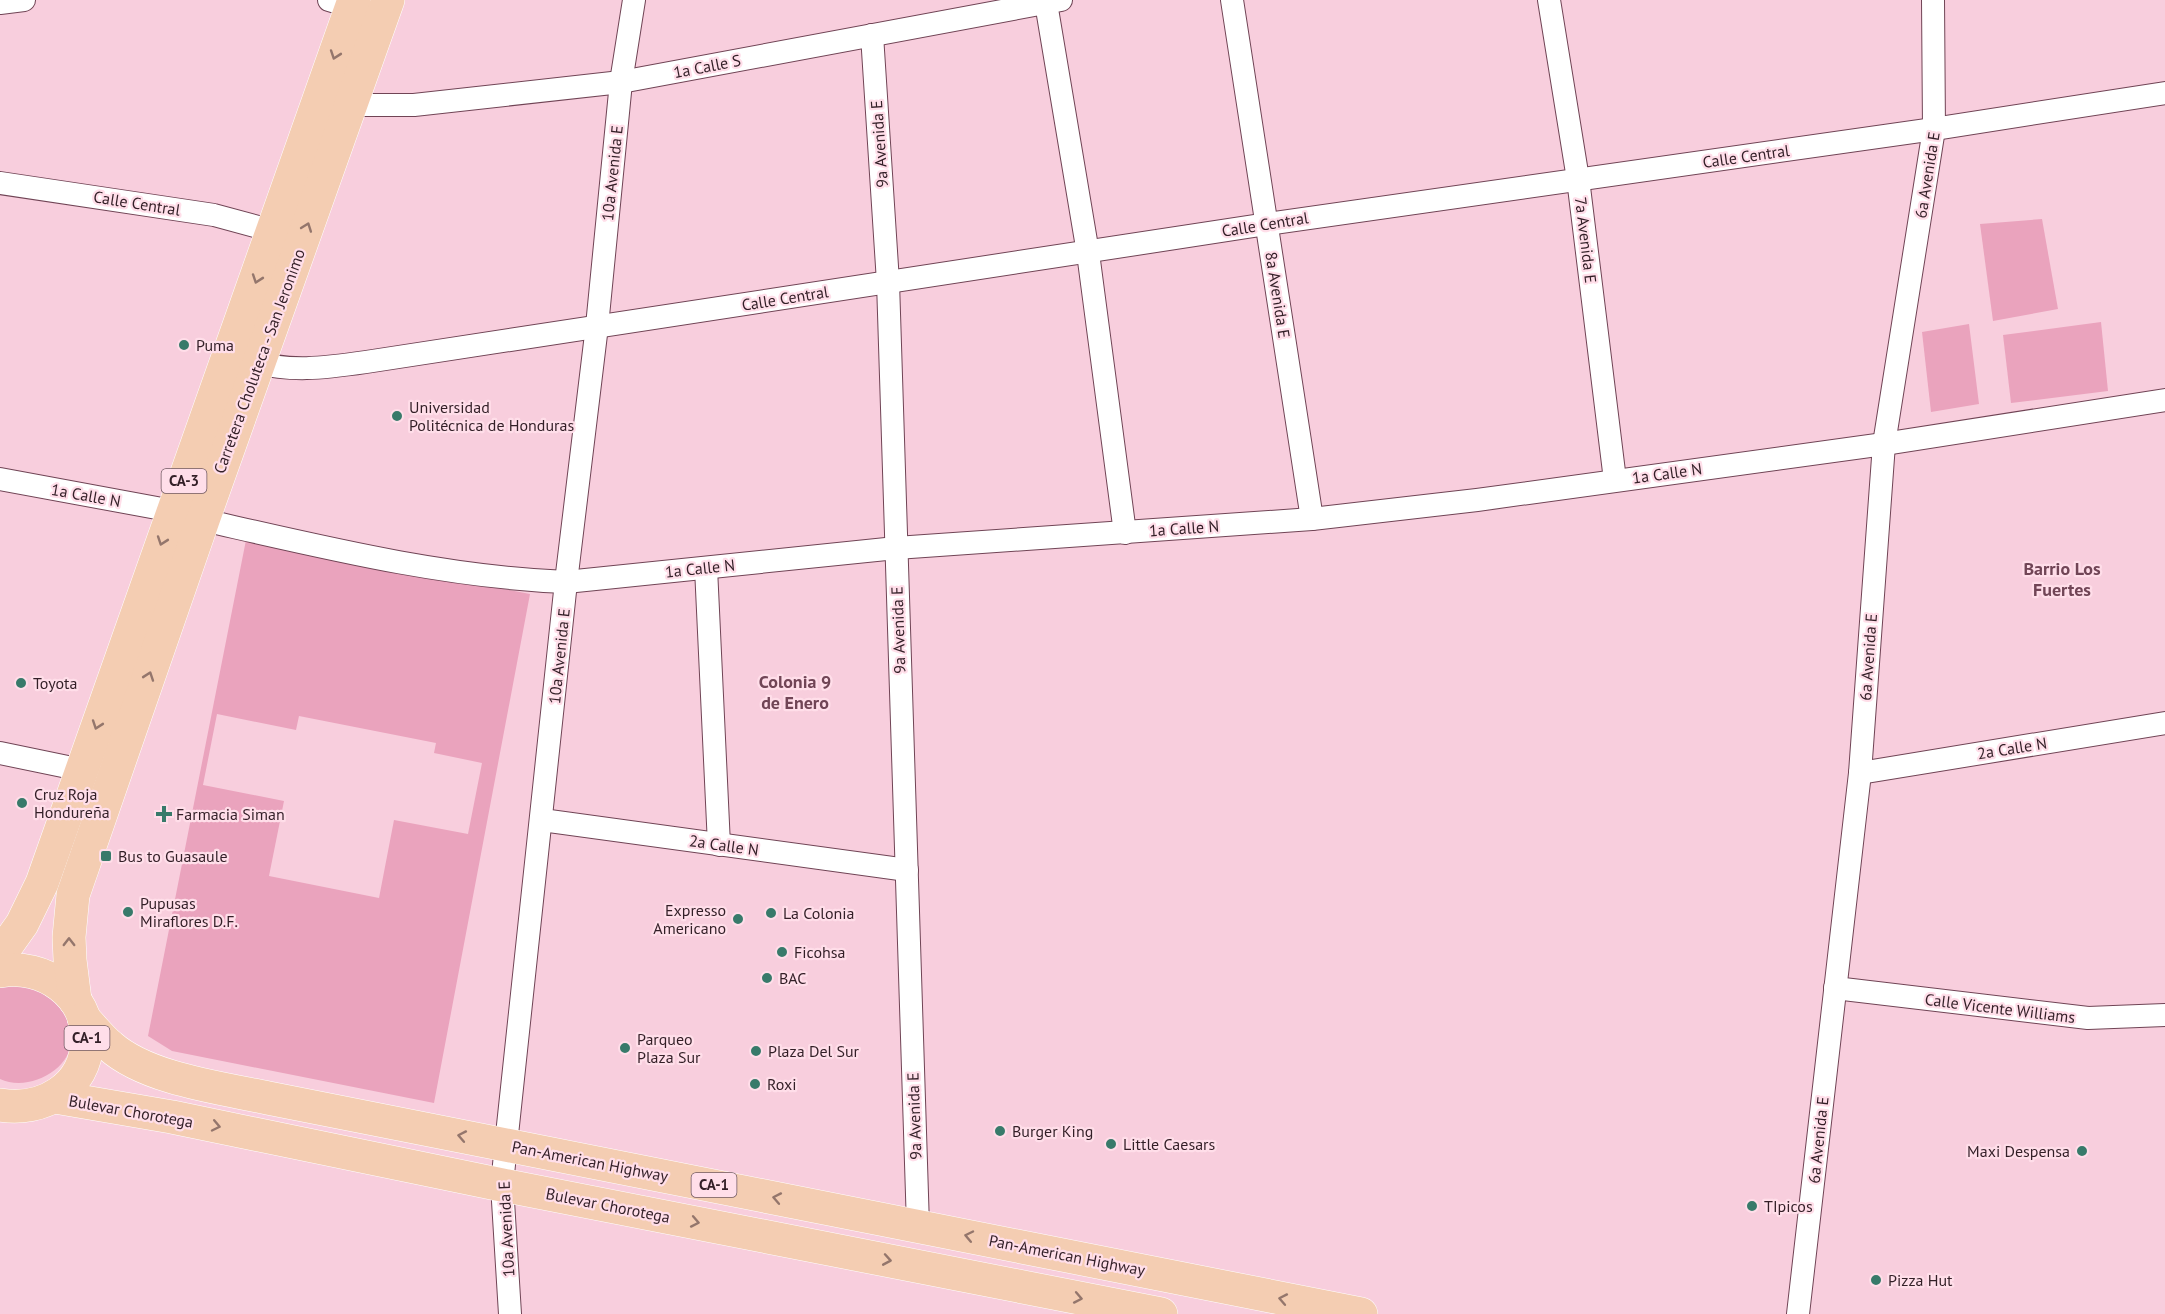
<svg xmlns="http://www.w3.org/2000/svg" width="2165" height="1314" viewBox="0 0 2165 1314" font-family="'PT Sans',sans-serif">
	<style>
		.green { fill: #eaa3bd; fill-rule: evenodd }
		.lines { fill: none; stroke-linecap: round; stroke-linejoin: round }
		.minor-casing { stroke: #704455; stroke-width: 24 }
		.highway-casing { stroke: #fff; stroke-width: 34 }
		.minor { stroke: #fff; stroke-width: 22 }
		.highway { stroke: #f4cdb2; stroke-width: 33 }
		.oneway { stroke: #94766c }
		.poi-dot { fill: #387a6a; stroke: #ffdee9; stroke-width: 2 }
		.labels { text-anchor: middle; stroke-width: 4.5; stroke-linejoin: round; paint-order: stroke }
		.shield { fill: #ffdee9; stroke: #705861; stroke-width: 1.5 }
		.shield-label { font-size: 15px; font-weight: bold; fill: #331f27 }
		.street-label { font-size: 16px; fill: #331f27; stroke: #ffdee9 }
		.poi-label { font-size: 16px; fill: #331f27; stroke: #ffdee9; text-anchor: start }
		.neighbourhood-label { font-size: 18px; font-weight: bold; fill: #714556; stroke: #ffdee9 }
	</style>
	<rect width="100%" height="100%" fill="#f8cedd"/>
	<g class="green">
		<polygon points="2042,219 2058,309 1993,321 1980,224"/>
		<polygon points="2101,322 2108,391 2011,403 2003,335"/>
		<polygon points="1969,324 1979,404 1931,412 1922,332"/>
		<path d="M246 540 530 594 434 1103 172 1051 148 1036ZM217 714 296 730 299 716 436 743 434 753 482 763 468 834 394 820 379 898 269 876 284 801 203 785Z"/>
		<path d="M25 978 66 1005C68 1015 72 1028 72 1038 71 1071 28 1092 0 1079V982Z"/>
	</g>
	<g class="lines">
		<defs>
			<g id="minor">
				<polyline points="329,0 352,7"/>
				<polyline points="1232,0 1312,519"/>
				<polyline points="1549,0 1578,179 1615,480"/>
				<polyline points="0,3 24,0"/>
				<polyline points="1046,3 1088,253 1125,533"/>
				<polyline points="872,35 888,282 918,1226"/>
				<polyline points="350,105 414,105 621,82 1061,0"/>
				<polyline points="0,183 214,215 273,231"/>
				<path d="M247 360C288 373 325 368 366 362L1267 224 1934 129 2165 93"/>
				<polyline points="0,479 173,511"/>
				<path d="M203 520C322 547 443 577 566 582L896 548 1312 519 1477 500 1884 444 2165 400"/>
				<polyline points="706,568 719,845"/>
				<polyline points="0,753 82,770"/>
				<polyline points="1860,773 2165,723"/>
				<polyline points="542,820 907,870"/>
				<polyline points="1835,988 2088,1018 2165,1015"/>
				<polyline points="510,1314 502,1185 506,1144 566,582 597,326 621,82 634,0"/>
				<polyline points="1798,1314 1860,773 1884,444 1934,129 1933,0"/>
			</g>
			<g id="highway">
				<polyline points="0,955 22,924 42,883 354,0"/>
				<path d="M0 971C43 963 89 994 87 1041 86 1088 42 1112 0 1105"/>
				<polyline points="75,1000 70,960 69,937 73,895 203,520 388,0"/>
				<path d="M84 1019C93 1028 100 1038 110 1046 147 1079 221 1088 268 1098L1361 1314"/>
				<polyline points="55,1097 172,1117 502,1185 1161,1314"/>
			</g>
		</defs>
		<use href="#minor" class="minor-casing"/>
		<use href="#highway" class="highway-casing"/>
		<use href="#minor" class="minor"/>
		<use href="#highway" class="highway"/>
	</g>
	<defs><path id="oneway-chevron" d="M-2-3.5L2.5 0L-2 3.5" fill="none" stroke-width="1.6" stroke-linecap="round" stroke-linejoin="round" transform="scale(1.5)"/></defs>
	<g class="oneway">
		<use href="#oneway-chevron" transform="translate(335 55) rotate(109)"/>
		<use href="#oneway-chevron" transform="translate(307 227) rotate(-70)"/>
		<use href="#oneway-chevron" transform="translate(257 279) rotate(109)"/>
		<use href="#oneway-chevron" transform="translate(162 541) rotate(109)"/>
		<use href="#oneway-chevron" transform="translate(149 676) rotate(-71)"/>
		<use href="#oneway-chevron" transform="translate(97 725) rotate(109)"/>
		<use href="#oneway-chevron" transform="translate(69 942) rotate(-90)"/>
		<use href="#oneway-chevron" transform="translate(216 1126) rotate(12)"/>
		<use href="#oneway-chevron" transform="translate(462 1136) rotate(-169)"/>
		<use href="#oneway-chevron" transform="translate(777 1198) rotate(-169)"/>
		<use href="#oneway-chevron" transform="translate(695 1222) rotate(11)"/>
		<use href="#oneway-chevron" transform="translate(969 1236) rotate(-168)"/>
		<use href="#oneway-chevron" transform="translate(887 1260) rotate(10)"/>
		<use href="#oneway-chevron" transform="translate(1078 1298) rotate(11)"/>
		<use href="#oneway-chevron" transform="translate(1283 1299) rotate(-169)"/>
	</g>
	<g class="poi-dot">
		<circle cx="184" cy="345" r="6"/>
		<circle cx="397" cy="416" r="6"/>
		<circle cx="21" cy="683" r="6"/>
		<circle cx="22" cy="803" r="6"/>
		<path d="M161 805h6v6h6v6h-6v6h-6v-6h-6v-6h6z"/>
		<rect x="100" y="850" width="12" height="12" rx="3"/>
		<circle cx="128" cy="912" r="6"/>
		<circle cx="771" cy="913" r="6"/>
		<circle cx="738" cy="919" r="6"/>
		<circle cx="782" cy="952" r="6"/>
		<circle cx="767" cy="978" r="6"/>
		<circle cx="625" cy="1048" r="6"/>
		<circle cx="756" cy="1051" r="6"/>
		<circle cx="755" cy="1084" r="6"/>
		<circle cx="1000" cy="1131" r="6"/>
		<circle cx="1111" cy="1144" r="6"/>
		<circle cx="2082" cy="1151" r="6"/>
		<circle cx="1752" cy="1206" r="6"/>
		<circle cx="1876" cy="1280" r="6"/>
	</g>
	<g class="labels">
		<g class="shield">
			<rect x="161.5" y="469" width="45" height="24" rx="4.5"/>
			<rect x="64.5" y="1026" width="45" height="24" rx="4.5"/>
			<rect x="691.5" y="1173" width="45" height="24" rx="4.5"/>
		</g>
		<g class="shield-label">
			<text x="184" y="486">CA-3</text>
			<text x="87" y="1043">CA-1</text>
			<text x="714" y="1190">CA-1</text>
		</g>
		<g class="street-label">
			<text transform="translate(707 66) rotate(-11)" y="6">1a Calle S</text>
			<text transform="translate(879 144) rotate(-94)" y="6">9a Avenida E</text>
			<text transform="translate(1746 156) rotate(-8)" y="6">Calle Central</text>
			<text transform="translate(612 173) rotate(-84)" y="6">10a Avenida E</text>
			<text transform="translate(1927 175) rotate(-81)" y="6">6a Avenida E</text>
			<text transform="translate(137 203) rotate(9)" y="6">Calle Central</text>
			<text transform="translate(1265 224) rotate(-9)" y="6">Calle Central</text>
			<text transform="translate(1586 240) rotate(83)" y="6">7a Avenida E</text>
			<text transform="translate(1278 295) rotate(81)" y="6">8a Avenida E</text>
			<text transform="translate(785 298) rotate(-9)" y="6">Calle Central</text>
			<text transform="translate(259 361) rotate(-70)" y="6">Carretera Choluteca - San Jeronimo</text>
			<text transform="translate(1667 473) rotate(-8)" y="6">1a Calle N</text>
			<text transform="translate(86 495) rotate(10)" y="6">1a Calle N</text>
			<text transform="translate(1184 528) rotate(-4)" y="6">1a Calle N</text>
			<text transform="translate(700 568) rotate(-6)" y="6">1a Calle N</text>
			<text transform="translate(898 630) rotate(-92)" y="6">9a Avenida E</text>
			<text transform="translate(559 656) rotate(-84)" y="6">10a Avenida E</text>
			<text transform="translate(1868 657) rotate(-86)" y="6">6a Avenida E</text>
			<text transform="translate(2012 748) rotate(-9)" y="6">2a Calle N</text>
			<text transform="translate(724 845) rotate(8)" y="6">2a Calle N</text>
			<text transform="translate(2000 1008) rotate(7)" y="6">Calle Vicente Williams</text>
			<text transform="translate(131 1111) rotate(10)" y="6">Bulevar Chorotega</text>
			<text transform="translate(914 1116) rotate(-92)" y="6">9a Avenida E</text>
			<text transform="translate(1818 1140) rotate(-84)" y="6">6a Avenida E</text>
			<text transform="translate(590 1161) rotate(11)" y="6">Pan-American Highway</text>
			<text transform="translate(608 1205) rotate(11)" y="6">Bulevar Chorotega</text>
			<text transform="translate(506 1229) rotate(-93)" y="6">10a Avenida E</text>
			<text transform="translate(1067 1255) rotate(11)" y="6">Pan-American Highway</text>
		</g>
		<g class="poi-label">
			<text x="196" y="351">Puma</text>
			<text x="409" y="413">Universidad<tspan x="409" dy="18">Politécnica de Honduras</tspan></text>
			<text x="33" y="689">Toyota</text>
			<text x="34" y="800">Cruz Roja<tspan x="34" dy="18">Hondureña</tspan></text>
			<text x="176" y="820">Farmacia Siman</text>
			<text x="118" y="862">Bus to Guasaule</text>
			<text x="140" y="909">Pupusas<tspan x="140" dy="18">Miraflores D.F.</tspan></text>
			<text x="726" y="916" text-anchor="end">Expresso<tspan x="726" dy="18">Americano</tspan></text>
			<text x="783" y="919">La Colonia</text>
			<text x="794" y="958">Ficohsa</text>
			<text x="779" y="984">BAC</text>
			<text x="637" y="1045">Parqueo<tspan x="637" dy="18">Plaza Sur</tspan></text>
			<text x="768" y="1057">Plaza Del Sur</text>
			<text x="767" y="1090">Roxi</text>
			<text x="1012" y="1137">Burger King</text>
			<text x="1123" y="1150">Little Caesars</text>
			<text x="2070" y="1157" text-anchor="end">Maxi Despensa</text>
			<text x="1764" y="1212">TIpicos</text>
			<text x="1888" y="1286">Pizza Hut</text>
		</g>
		<g class="neighbourhood-label">
			<text x="2062" y="575">Barrio Los<tspan x="2062" dy="21">Fuertes</tspan></text>
			<text x="795" y="688">Colonia 9<tspan x="795" dy="21">de Enero</tspan></text>
		</g>
	</g>
</svg>
